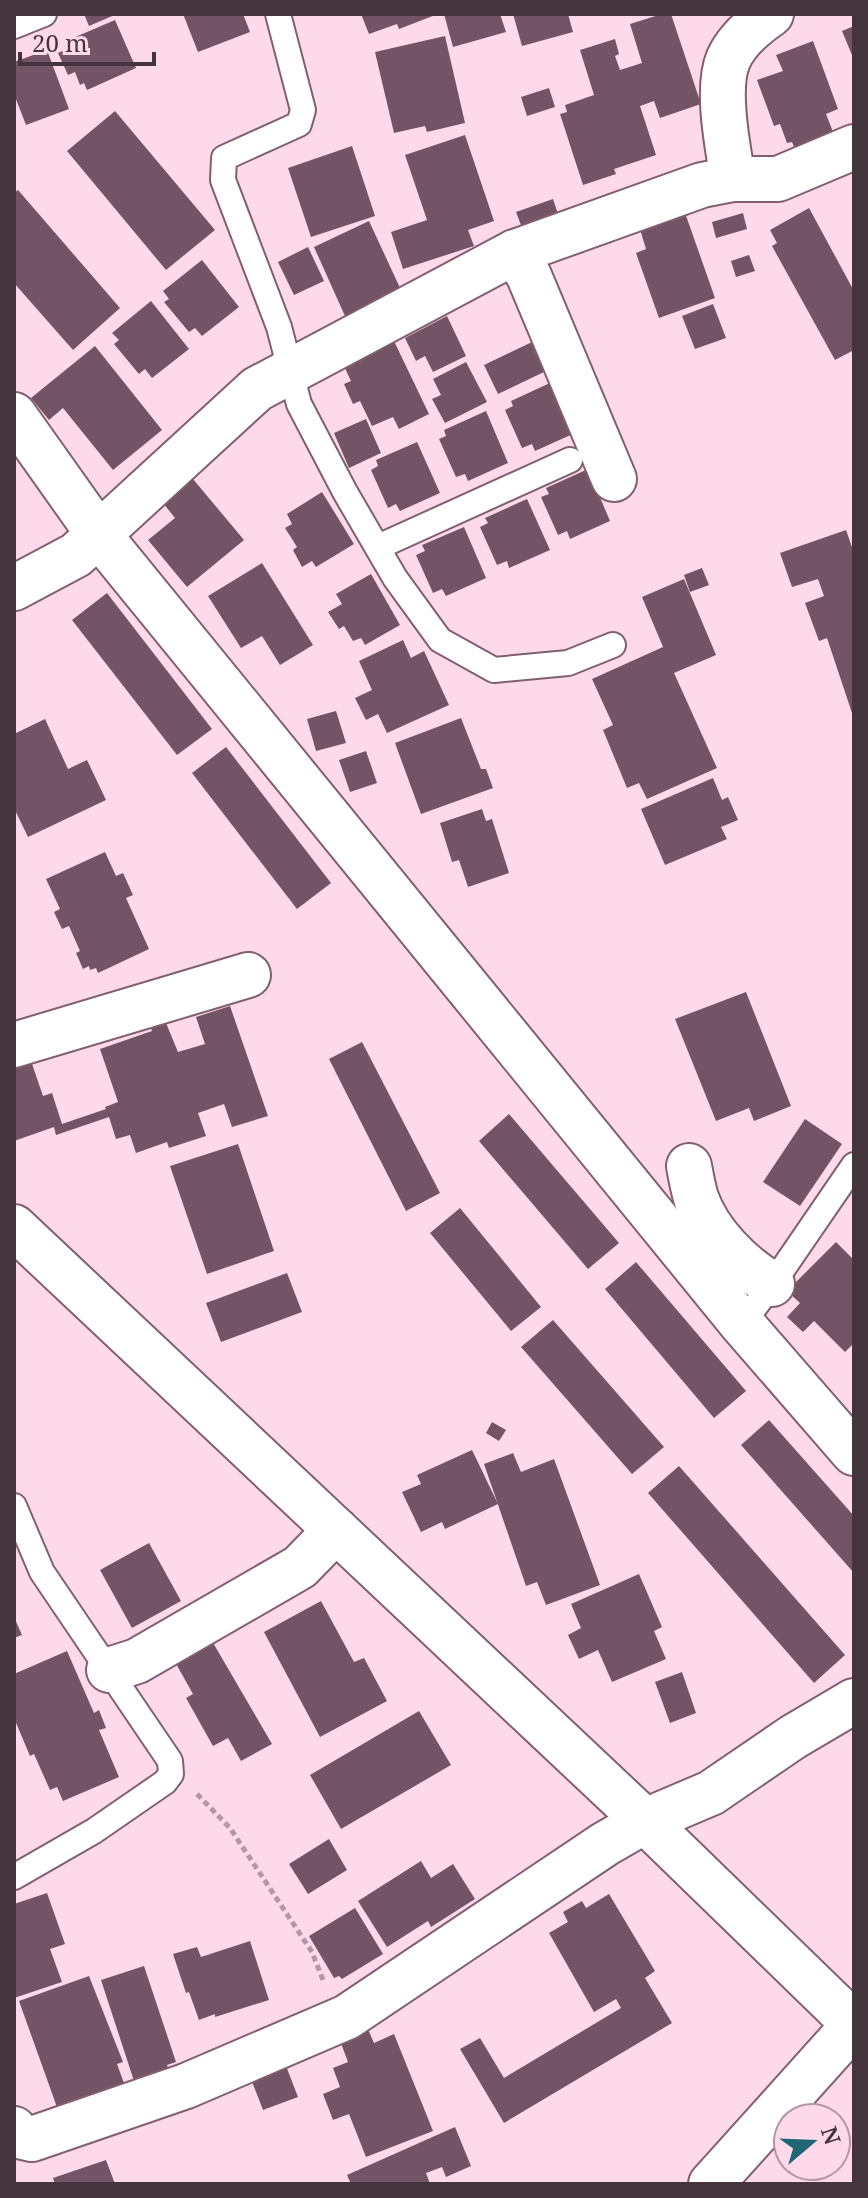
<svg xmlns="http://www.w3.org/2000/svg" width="868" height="2198" viewBox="0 0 868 2198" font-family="'Noto Serif',serif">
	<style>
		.building { fill: #735464 }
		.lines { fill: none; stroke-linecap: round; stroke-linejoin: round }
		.lane-casing { stroke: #806070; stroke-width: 28 }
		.street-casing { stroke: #806070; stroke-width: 48 }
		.secondary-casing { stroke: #806070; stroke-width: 48 }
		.path { stroke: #b397a4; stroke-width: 5; stroke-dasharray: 6 4; stroke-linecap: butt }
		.lane { stroke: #fff; stroke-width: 24 }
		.street { stroke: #fff; stroke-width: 44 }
		.secondary { stroke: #fff; stroke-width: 44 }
	</style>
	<rect width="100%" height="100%" fill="#fed9ea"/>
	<g class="building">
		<polygon points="84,14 117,14 89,26"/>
		<polygon points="183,14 243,14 250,32 198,52"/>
		<polygon points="361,14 438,14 399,29 397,24 369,34"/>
		<polygon points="444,14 500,14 506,32 453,47"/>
		<polygon points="513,14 568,14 573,32 522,46"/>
		<polygon points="662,14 671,14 701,104 660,118 654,101 640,106 656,155 614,169 616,174 583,185 560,114 567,112 565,105 594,95 580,50 615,39 619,54 615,56 620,70 642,63 630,24"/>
		<polygon points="115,20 136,68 87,90 84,83 80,85 75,72 68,75 58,53 69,48 66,41"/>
		<polygon points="854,26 854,60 842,31"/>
		<polygon points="445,36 465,123 427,132 425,126 394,133 375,52"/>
		<polygon points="813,41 838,109 826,114 833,132 794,147 792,142 787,143 780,124 774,126 757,80 783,71 776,55"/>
		<polygon points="47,50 69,109 26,125 14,94 14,62"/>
		<polygon points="549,88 555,107 527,116 521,97"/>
		<polygon points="115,111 215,230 166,270 67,151"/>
		<polygon points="465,135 494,221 468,230 474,246 403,269 391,232 427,220 405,155"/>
		<polygon points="352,146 375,216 311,237 288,168"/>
		<polygon points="18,190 120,308 73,350 14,283 14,193"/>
		<polygon points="553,199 560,220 524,233 516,212"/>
		<polygon points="809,208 854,291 854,350 835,360 772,246 777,243 770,230"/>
		<polygon points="684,210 715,298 659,318 636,253 646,249 639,226"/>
		<polygon points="743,213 747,229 716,238 712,222"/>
		<polygon points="369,221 401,290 345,316 314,247"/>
		<polygon points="308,247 324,281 294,295 278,262"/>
		<polygon points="749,255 755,271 736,277 731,261"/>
		<polygon points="202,260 239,307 202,336 195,328 189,332 164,302 169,299 163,291"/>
		<polygon points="151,301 189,349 152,378 145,369 139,374 114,344 119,340 112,333"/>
		<polygon points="713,304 726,338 695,349 682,316"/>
		<polygon points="447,316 466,356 433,372 425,356 416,361 405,338"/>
		<polygon points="393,339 429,414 399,429 393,417 372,426 360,401 353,404 344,384 351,381 343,364"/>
		<polygon points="532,342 546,371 498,394 484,365"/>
		<polygon points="95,346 162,430 113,470 63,408 49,420 31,398"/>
		<polygon points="466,362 487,402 445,423 432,399 441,395 433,379"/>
		<polygon points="552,382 575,433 535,451 532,444 522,448 505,410 513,406 511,401"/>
		<polygon points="486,411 508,463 468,481 465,474 456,477 439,439 446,436 444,430"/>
		<polygon points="366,419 381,453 349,468 334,433"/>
		<polygon points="417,442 440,493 400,511 396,504 388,508 371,470 378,466 376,460"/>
		<polygon points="588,469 610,521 570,539 567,531 558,535 541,497 549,494 546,488"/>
		<polygon points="193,479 244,540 187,587 148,540 175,518 163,503"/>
		<polygon points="322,492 354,544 316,567 312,561 302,567 293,550 297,547 285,528 292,524 287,514"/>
		<polygon points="527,499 550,550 509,568 507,561 497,565 480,527 488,523 485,518"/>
		<polygon points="464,527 486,578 446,596 442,589 433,593 416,555 425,551 422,545"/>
		<polygon points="846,530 854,553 853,716 827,638 819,641 805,603 824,596 818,579 792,587 780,553"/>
		<polygon points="262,563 313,645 280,665 262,636 241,648 208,596"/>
		<polygon points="702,568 709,585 690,592 684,575"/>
		<polygon points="371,574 400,625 365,645 361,638 353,641 344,626 339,629 328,612 342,604 336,594"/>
		<polygon points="684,579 716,655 674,673 717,768 647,799 639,783 627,788 603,730 613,725 592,679 663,647 642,597"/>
		<polygon points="107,593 212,729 177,755 72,620"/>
		<polygon points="403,640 411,658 424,651 449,705 387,733 378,714 366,720 355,698 372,690 359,661"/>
		<polygon points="336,711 346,743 316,751 307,719"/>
		<polygon points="461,718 481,769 486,769 493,788 421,814 395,743"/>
		<polygon points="45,719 68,769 87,760 106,800 28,837 14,808 14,734"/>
		<polygon points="226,747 331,883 297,909 192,773"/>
		<polygon points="366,751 377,783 350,792 339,760"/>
		<polygon points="713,778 722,800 728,797 738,820 721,827 727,839 665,865 641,809"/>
		<polygon points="482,809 486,821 492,819 509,873 468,887 459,860 452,862 440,823"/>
		<polygon points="105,852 116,876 123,873 133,895 126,898 149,949 98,973 96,968 90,970 89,966 83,969 76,953 80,951 69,926 62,929 54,912 60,909 46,879"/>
		<polygon points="746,992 791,1106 754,1121 749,1108 716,1121 675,1019"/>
		<polygon points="159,1006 178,1052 205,1044 196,1017 230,1006 268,1116 232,1127 224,1104 198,1113 206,1136 169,1148 167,1142 136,1153 130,1135 116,1139 109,1117 56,1135 54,1127 14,1141 14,1064 30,1058 43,1096 52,1093 62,1124 106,1109 105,1107 118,1102 100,1049 152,1031 145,1011"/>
		<polygon points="362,1042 440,1193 406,1211 329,1059"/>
		<polygon points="509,1114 619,1243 588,1269 479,1141"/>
		<polygon points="805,1119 842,1144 800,1206 763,1182"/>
		<polygon points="238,1144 274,1251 207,1274 170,1166"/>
		<polygon points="460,1208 541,1307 511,1331 430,1233"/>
		<polygon points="836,1242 854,1260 854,1343 845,1352 814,1321 803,1332 787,1317 800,1303 787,1291"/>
		<polygon points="636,1262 746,1391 714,1418 605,1289"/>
		<polygon points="287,1273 302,1312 221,1342 206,1303"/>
		<polygon points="553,1320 664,1447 632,1474 521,1347"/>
		<polygon points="769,1420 854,1516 854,1573 741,1445"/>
		<polygon points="492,1422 506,1430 499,1441 486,1433"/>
		<polygon points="472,1450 498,1504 445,1529 442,1522 421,1532 402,1492 421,1484 417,1475"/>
		<polygon points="513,1453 521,1472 554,1459 600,1585 546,1605 537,1582 526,1586 484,1464"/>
		<polygon points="679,1466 845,1655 814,1683 648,1493"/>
		<polygon points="149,1543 181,1601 132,1628 100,1570"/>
		<polygon points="639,1574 662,1627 654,1631 666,1659 612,1682 598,1650 579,1659 568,1635 581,1628 571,1604"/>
		<polygon points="321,1601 354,1662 364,1658 387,1701 320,1737 264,1632"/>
		<polygon points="14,1617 22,1635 14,1638"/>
		<polygon points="212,1641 272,1744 241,1761 228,1738 213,1746 186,1698 193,1694 175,1662"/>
		<polygon points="67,1651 94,1713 99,1710 106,1728 99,1730 119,1777 63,1801 57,1787 50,1790 34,1754 30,1756 14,1718 14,1674"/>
		<polygon points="682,1672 696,1713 670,1723 655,1682"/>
		<polygon points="419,1711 451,1765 341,1829 310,1775"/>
		<polygon points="329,1839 347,1870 308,1894 289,1864"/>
		<polygon points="421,1861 431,1878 453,1864 475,1899 431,1927 428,1921 387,1947 358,1901"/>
		<polygon points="47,1893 65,1944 50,1949 62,1982 14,1998 14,1904"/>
		<polygon points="609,1894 655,1971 645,1978 672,2023 504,2123 460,2049 480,2038 504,2078 621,2008 616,1999 594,2012 549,1933 568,1922 563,1912 582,1901 586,1908"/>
		<polygon points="355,1908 383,1954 342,1979 339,1976 334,1978 309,1936"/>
		<polygon points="250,1941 269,2000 215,2017 215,2014 199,2020 189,1992 186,1993 173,1954 197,1947 201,1957"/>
		<polygon points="144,1966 176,2062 167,2065 169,2070 134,2081 101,1980"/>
		<polygon points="89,1976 123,2062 117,2064 125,2086 58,2110 19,2001"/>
		<polygon points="367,2027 374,2043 394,2034 433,2131 366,2157 349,2114 333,2120 323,2094 340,2087 333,2068 348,2062 339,2038"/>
		<polygon points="286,2066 298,2097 263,2110 251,2079"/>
		<polygon points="455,2127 471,2166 446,2177 442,2167 426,2173 430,2184 351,2184 347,2175"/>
		<polygon points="106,2160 115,2184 55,2184 53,2178"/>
	</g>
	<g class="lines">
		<defs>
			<g id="lane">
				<polyline points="278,14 303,110 299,124 224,158 223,180 279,327 299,404 345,492 395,578 440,640 494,670 568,663 613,645"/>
				<polyline points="14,26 44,14"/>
				<polyline points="378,547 570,460"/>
				<polyline points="742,1324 778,1276 854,1165"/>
				<polyline points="14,1506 42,1572 170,1761 171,1774 165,1782 94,1831 14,1877"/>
			</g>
			<g id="street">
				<path d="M733 179C728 149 716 89 728 60 736 41 755 25 771 14"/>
				<polyline points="515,252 529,276 614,479"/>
				<polyline points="14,415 99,535 742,1324 854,1453"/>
				<polyline points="14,588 76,555 257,389 515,252 702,185 733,179 778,179 854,147"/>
				<polyline points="14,1045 248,975"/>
				<path d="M689 1166C691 1177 693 1188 696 1198 708 1233 741 1266 772 1284"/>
				<polyline points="109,1670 137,1661 300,1567 336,1530"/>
				<polyline points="14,2129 19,2136 32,2139 186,2086 347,2017 605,1844 645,1821 711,1793 793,1737 854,1701"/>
				<polyline points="711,2184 854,2025"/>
			</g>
			<polyline id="secondary" points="14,1227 645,1821 854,2024"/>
		</defs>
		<use href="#lane" class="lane-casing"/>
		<use href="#street" class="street-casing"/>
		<use href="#secondary" class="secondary-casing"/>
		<polyline class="path" points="197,1794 230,1828 312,1952 323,1980"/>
		<use href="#lane" class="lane"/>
		<use href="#street" class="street"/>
		<use href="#secondary" class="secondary"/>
	</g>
	<rect width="868" height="2198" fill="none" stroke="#44353c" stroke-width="32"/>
	<g transform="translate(812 2142) rotate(71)"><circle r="38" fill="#fed9ea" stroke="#b497a4" stroke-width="2"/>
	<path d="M0-6L14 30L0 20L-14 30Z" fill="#1e6674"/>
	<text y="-12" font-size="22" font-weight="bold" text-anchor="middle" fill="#44353c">N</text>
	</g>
	<path d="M20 52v12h134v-12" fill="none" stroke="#44353c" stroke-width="4"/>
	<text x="32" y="52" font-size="24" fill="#44353c" stroke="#fed9ea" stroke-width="6" paint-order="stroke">20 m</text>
</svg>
